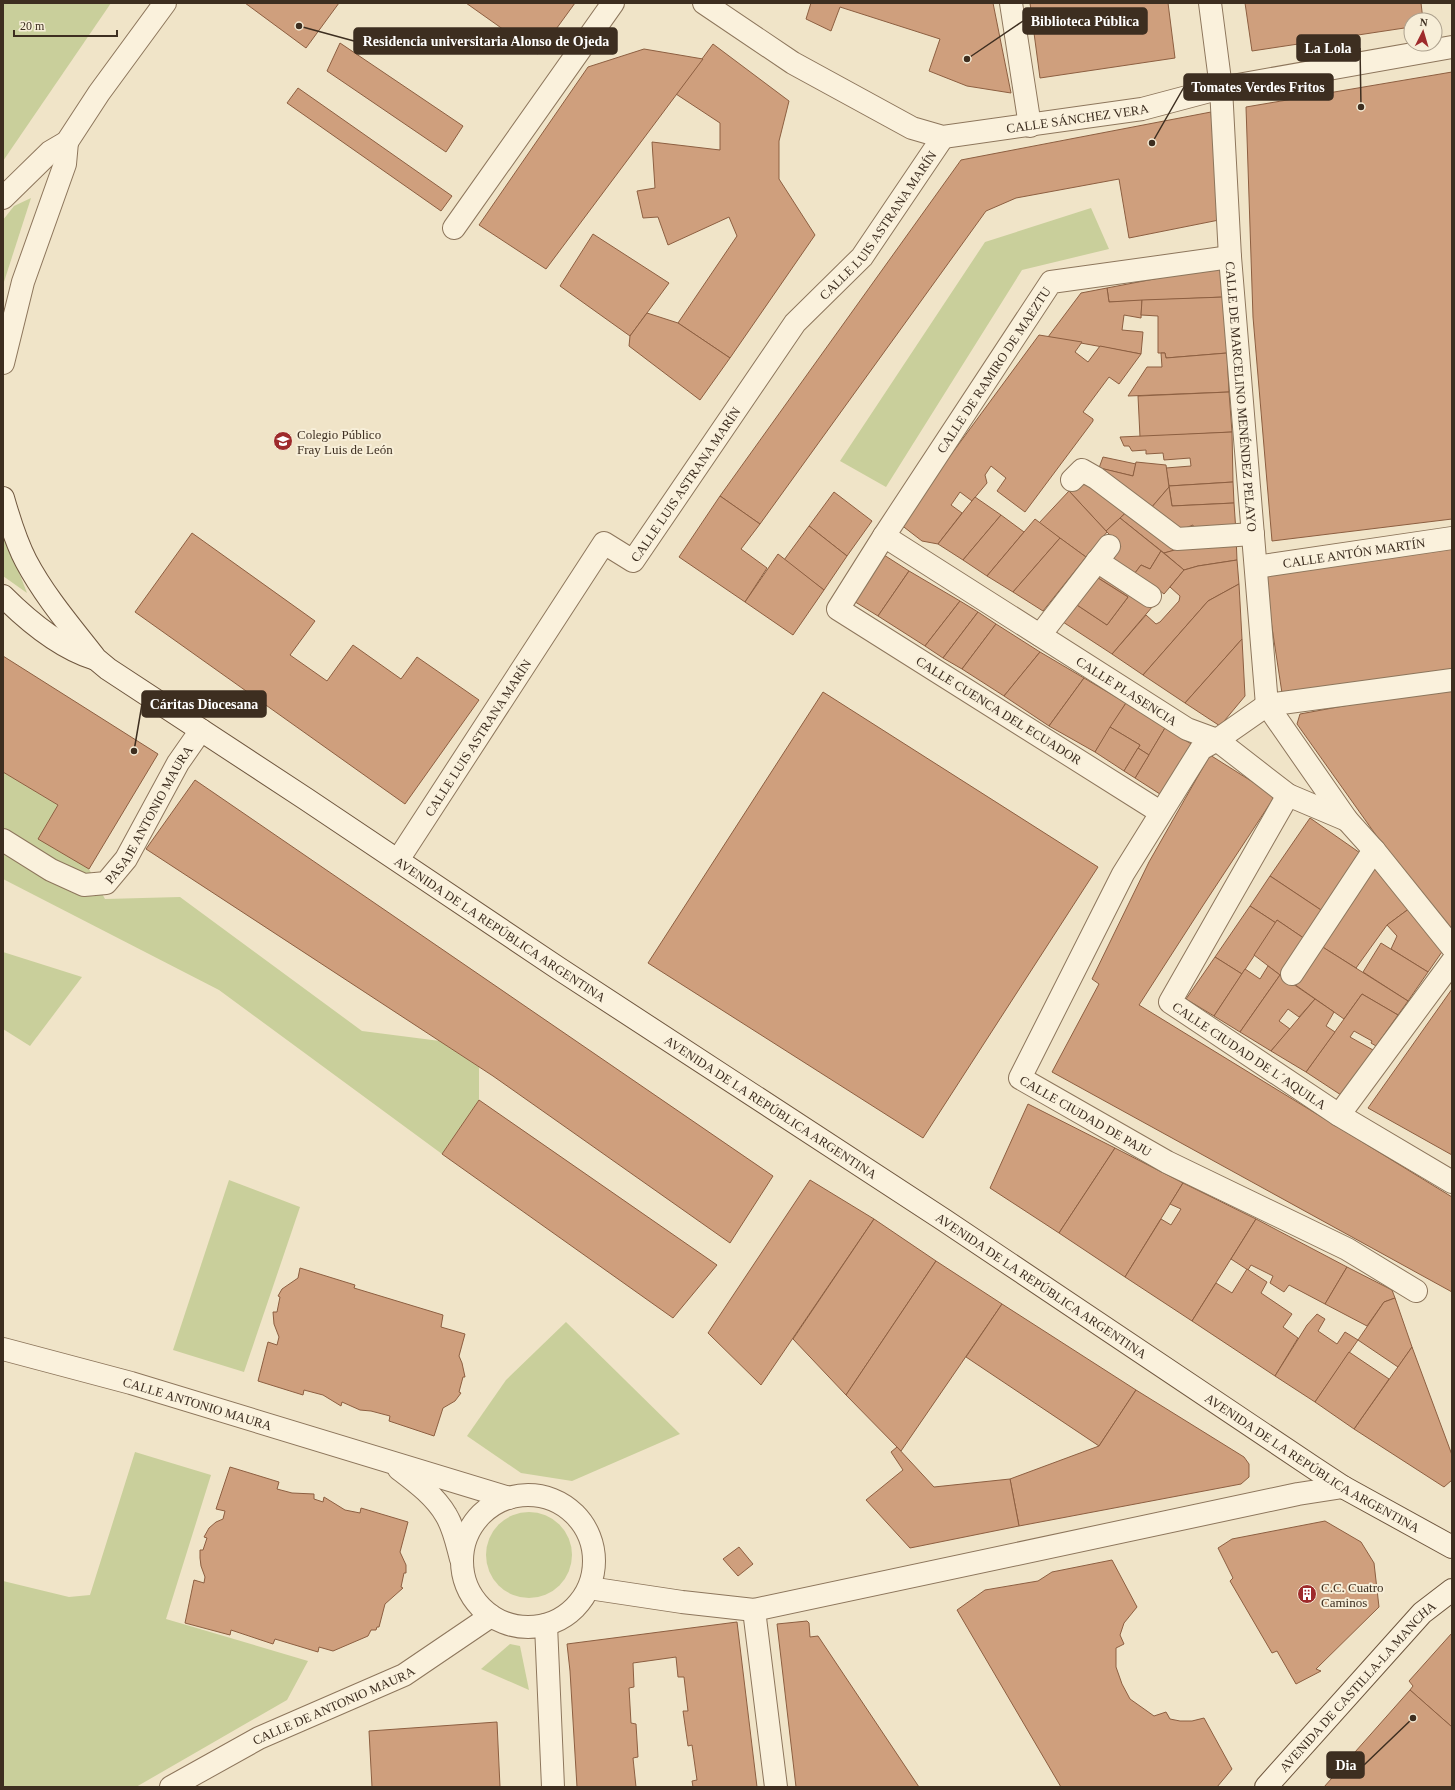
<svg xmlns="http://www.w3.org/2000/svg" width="1455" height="1790" viewBox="0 0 1455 1790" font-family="'Times New Roman',serif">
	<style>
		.green { fill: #c9cf9b }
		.building { fill: #cf9f7d; stroke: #8d5f41 }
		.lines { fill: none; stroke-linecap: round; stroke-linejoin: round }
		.pedestrian-casing { stroke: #8d765c; stroke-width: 24 }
		.minor-casing { stroke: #8d765c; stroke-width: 24 }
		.secondary-casing { stroke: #6f573f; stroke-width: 24 }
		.pedestrian { stroke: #faf1dc; stroke-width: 22 }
		.minor { stroke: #faf1dc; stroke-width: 22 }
		.secondary { stroke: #faf1dc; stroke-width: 22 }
		.labels { text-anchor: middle; stroke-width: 4; stroke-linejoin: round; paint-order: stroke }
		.street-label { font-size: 13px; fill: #3d2e20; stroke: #f7eed8 }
		.poi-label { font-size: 13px; fill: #3d2e20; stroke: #f7eed8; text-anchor: start }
		.leader { fill: none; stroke: #3d2e20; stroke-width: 1.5 }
		.callout-dot { fill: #3d2e20; stroke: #f7eed8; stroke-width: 1.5 }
		.callout { fill: #3d2e20; stroke: #3d2e20; stroke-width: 1.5 }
		.callout-label { font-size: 14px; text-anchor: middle; font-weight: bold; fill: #fff }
	</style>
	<rect width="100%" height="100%" fill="#f0e4c8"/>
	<g class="green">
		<polygon points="3,3 111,3 3,161"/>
		<polygon points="31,198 3,285 3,220 14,206"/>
		<polygon points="1091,208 1109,249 1022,270 886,487 840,461 985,242"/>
		<polygon points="3,531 27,593 3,576"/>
		<polygon points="3,772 58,805 39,839 89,869 105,899 180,897 362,1031 440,1041 479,1067 479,1100 442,1154 219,990 3,879"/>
		<polygon points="3,952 82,977 30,1046 3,1029"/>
		<polygon points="229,1180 300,1207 244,1372 173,1350"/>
		<polygon points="566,1322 680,1434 572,1481 521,1473 467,1436 506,1380"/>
		<polygon points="135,1452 211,1475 166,1619 308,1661 287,1700 136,1787 3,1787 3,1581 69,1597 90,1595"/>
		<circle cx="529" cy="1555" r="43"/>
		<polygon points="510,1644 520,1646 529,1690 481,1669"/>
	</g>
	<g class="building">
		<polygon points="245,3 339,3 306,48"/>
		<polygon points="466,3 575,3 538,54"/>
		<polygon points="811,3 993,3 1011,93 967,86 929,71 940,39 840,7 831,31 806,19"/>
		<polygon points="1030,3 1168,3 1175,58 1040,78"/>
		<polygon points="1245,3 1421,3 1423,20 1411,20 1411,27 1252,51"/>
		<polygon points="340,43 463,126 446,152 327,71"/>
		<polygon points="713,44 789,101 779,141 779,179 815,235 730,358 678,323 737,236 729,217 668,245 658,217 643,218 637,191 655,188 652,142 720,150 720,123 676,94"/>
		<polygon points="644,49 703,59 546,269 479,225 588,67"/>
		<polygon points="1452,72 1452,519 1272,541 1253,317 1246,107"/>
		<polygon points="298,88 452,196 441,211 287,103"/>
		<polygon points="1211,112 1219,220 1129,238 1119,179 1016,198 986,211 760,524 720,496 961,160"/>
		<polygon points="593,234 669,283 630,336 560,286"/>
		<polygon points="1222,266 1224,297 1109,302 1107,288"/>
		<polygon points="1107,288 1109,302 1142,300 1141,318 1124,315 1122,330 1143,332 1141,354 1048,337 1081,293"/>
		<polygon points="1224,297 1227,353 1166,358 1165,353 1158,353 1158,316 1141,315 1142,300"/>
		<polygon points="647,313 678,323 730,358 700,400 629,346 630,336"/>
		<polygon points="1039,335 1082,342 1075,352 1088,362 1100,346 1141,354 1119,384 1109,377 1083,412 1093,419 1093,421 1025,512 997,491 1006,478 991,466 985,475 987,483 972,501 960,492 951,505 962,513 938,544 922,541 900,524"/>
		<polygon points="1161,353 1165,353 1166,358 1227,353 1229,392 1128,396 1147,367 1162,367"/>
		<polygon points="1229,392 1232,432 1140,437 1138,396"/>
		<polygon points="1232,432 1233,482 1169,486 1166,468 1191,466 1190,458 1164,460 1163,453 1146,454 1146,450 1132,451 1129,446 1124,446 1120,437"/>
		<polygon points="1103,457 1136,464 1133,476 1099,468"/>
		<polygon points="1136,462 1166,465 1169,487 1151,508 1092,466 1133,476"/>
		<polygon points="1088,475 1131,508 1106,531 1069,491"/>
		<polygon points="1233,482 1234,503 1172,506 1169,486"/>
		<polygon points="1169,487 1172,506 1234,503 1236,532 1195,536 1193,525 1175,532 1151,508"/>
		<polygon points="1069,491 1107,532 1086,557 1039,523"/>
		<polygon points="834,492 872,521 847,556 809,526"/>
		<polygon points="720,496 760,524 741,549 767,568 745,602 679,557"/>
		<polygon points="975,497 1001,515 963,560 938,544"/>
		<polygon points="1131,508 1169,542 1176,550 1164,553 1120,518"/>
		<polygon points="1001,515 1024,532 987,576 963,560"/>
		<polygon points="1120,518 1161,551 1150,569 1141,565 1132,577 1109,561 1121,546 1106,531"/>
		<polygon points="1035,519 1060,538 1013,592 987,576"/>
		<polygon points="809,526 847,556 824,590 784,560"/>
		<polygon points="192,533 315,621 290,655 327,681 353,645 401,679 417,657 479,700 405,804 135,612"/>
		<polygon points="1236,536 1237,560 1198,566 1184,570 1164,553 1196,544"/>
		<polygon points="1060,538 1086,557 1043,611 1013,592"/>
		<polygon points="1452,549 1452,669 1282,693 1264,575"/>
		<polygon points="1161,551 1184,570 1164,594 1151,584 1132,577 1141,565 1150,569"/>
		<polygon points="778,554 824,590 793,635 745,602"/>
		<polygon points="884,555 909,571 878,616 852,600"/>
		<polygon points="1237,560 1239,584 1208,601 1143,675 1112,654 1146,615 1156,624 1160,622 1179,601 1180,596 1170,587 1184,570 1198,566"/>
		<polygon points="909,571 960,601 925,646 878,616"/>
		<polygon points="1103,572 1153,606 1112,654 1063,622 1077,605 1107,625 1128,597 1098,578"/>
		<polygon points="1098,578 1128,597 1107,625 1077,605"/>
		<polygon points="1239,584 1242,639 1185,703 1143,675 1208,601"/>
		<polygon points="960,601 978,612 943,658 925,646"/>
		<polygon points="978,612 996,624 962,669 943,658"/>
		<polygon points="996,624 1040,652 1004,696 962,669"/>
		<polygon points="1242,639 1245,696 1220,726 1185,703"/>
		<polygon points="1040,652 1084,678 1049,726 1004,696"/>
		<polygon points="3,656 158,754 89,869 38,839 58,805 3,772"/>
		<polygon points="1084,678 1126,703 1095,752 1049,726"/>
		<polygon points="1452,686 1452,942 1297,724 1300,714"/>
		<polygon points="823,692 1098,867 923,1138 648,963"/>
		<polygon points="1126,703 1165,728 1149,755 1138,748 1140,745 1110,727"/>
		<polygon points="1110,727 1140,745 1124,771 1095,752"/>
		<polygon points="1165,728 1193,745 1163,796 1135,778"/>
		<polygon points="1138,748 1149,755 1135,778 1124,771"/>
		<polygon points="1210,755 1275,796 1204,904 1139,1005 1452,1197 1452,1292 1052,1072 1099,984 1092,979 1149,862"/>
		<polygon points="195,780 773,1176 730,1243 493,1076 146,849"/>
		<polygon points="1310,818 1363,855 1324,912 1270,876"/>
		<polygon points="1372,863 1410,908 1387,925 1356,968 1321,946"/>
		<polygon points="1270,876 1324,912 1305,939 1277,920 1276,923 1250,906"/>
		<polygon points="1250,906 1276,923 1242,974 1215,957"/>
		<polygon points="1410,908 1444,949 1428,972 1391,949 1397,936 1387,925"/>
		<polygon points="1277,920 1305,939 1280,975 1254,955"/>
		<polygon points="1381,943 1428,972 1408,1001 1363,972"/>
		<polygon points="1321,946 1408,1001 1398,1015 1362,994 1344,1019 1294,984"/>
		<polygon points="1215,957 1242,974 1214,1016 1186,999"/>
		<polygon points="1268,966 1280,975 1240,1032 1214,1016 1245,969 1260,979"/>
		<polygon points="1280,975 1315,999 1299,1017 1288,1009 1279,1021 1290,1029 1271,1051 1240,1032"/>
		<polygon points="1452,989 1452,1155 1368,1108"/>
		<polygon points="1362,994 1398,1015 1376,1046 1371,1043 1372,1041 1354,1031 1350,1037 1373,1050 1341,1095 1306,1072"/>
		<polygon points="1315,999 1334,1012 1326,1026 1335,1032 1306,1072 1271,1051"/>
		<polygon points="479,1100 717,1265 673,1318 442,1154"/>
		<polygon points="1028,1104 1115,1148 1059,1233 990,1188"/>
		<polygon points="1115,1148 1183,1183 1125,1277 1059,1233"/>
		<polygon points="810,1180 874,1219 761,1385 708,1333"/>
		<polygon points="1183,1183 1256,1219 1192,1321 1125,1277 1161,1219 1171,1225 1181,1209 1170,1204"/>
		<polygon points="874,1219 936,1261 846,1395 793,1339"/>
		<polygon points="1256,1219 1347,1267 1325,1304 1289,1285 1284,1292 1270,1283 1273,1276 1251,1265 1248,1270 1231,1259"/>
		<polygon points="936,1261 1002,1304 901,1451 846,1395"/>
		<polygon points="1347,1267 1392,1290 1395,1298 1384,1302 1367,1326 1325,1304"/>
		<polygon points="300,1268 355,1285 354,1288 443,1315 441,1327 465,1334 459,1356 462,1363 465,1377 463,1377 459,1392 461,1393 455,1401 443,1408 434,1436 389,1421 390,1416 371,1411 360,1410 342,1402 341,1406 323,1395 304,1390 303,1395 258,1381 268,1342 277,1345 279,1337 274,1324 273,1312 277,1312 280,1297 278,1296 282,1289 298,1278"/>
		<polygon points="1247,1269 1267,1282 1261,1293 1292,1314 1283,1327 1298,1338 1275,1376 1192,1321 1216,1283 1232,1293"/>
		<polygon points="1395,1298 1412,1347 1398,1367 1358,1340 1384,1302"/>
		<polygon points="1002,1304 1136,1390 1099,1446 966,1357"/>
		<polygon points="1317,1314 1325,1319 1318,1331 1337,1344 1345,1332 1358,1340 1315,1402 1275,1376 1307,1325"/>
		<polygon points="1412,1347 1452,1455 1452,1480 1444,1487 1354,1429"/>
		<polygon points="1349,1352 1389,1379 1354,1429 1315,1402"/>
		<polygon points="1136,1390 1244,1457 1249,1464 1249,1477 1241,1484 1019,1526 1010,1479 1099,1446"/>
		<polygon points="897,1447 934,1487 1010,1479 1019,1526 910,1548 866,1500 903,1470 891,1452"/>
		<polygon points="230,1467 279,1482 277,1489 292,1493 314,1494 314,1499 323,1502 324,1497 345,1510 360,1513 361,1508 408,1522 400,1552 406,1565 406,1573 404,1573 401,1587 403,1588 385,1604 379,1627 377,1627 376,1630 371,1630 368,1636 333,1651 319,1647 318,1652 275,1639 273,1644 231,1630 230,1635 185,1623 194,1580 204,1583 205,1577 201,1566 200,1558 200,1550 203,1550 207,1538 204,1537 209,1528 216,1522 223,1519 225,1511 216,1509"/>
		<polygon points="1325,1521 1361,1542 1374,1563 1379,1607 1316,1669 1321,1671 1296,1684 1277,1651 1272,1653 1230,1581 1233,1578 1218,1548 1232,1539"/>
		<polygon points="739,1547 753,1564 738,1576 723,1559"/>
		<polygon points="1112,1560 1137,1607 1124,1623 1120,1635 1124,1644 1116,1648 1116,1667 1122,1684 1130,1699 1154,1716 1166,1712 1170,1719 1180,1721 1192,1721 1204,1718 1232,1769 1217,1787 1061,1787 957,1610 985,1590 1038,1581 1052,1572"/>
		<polygon points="807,1621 809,1623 810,1637 818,1636 919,1787 796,1787 777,1624"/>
		<polygon points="737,1622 757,1787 693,1787 692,1781 697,1780 692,1745 688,1746 683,1711 688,1711 684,1677 678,1677 676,1657 633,1663 634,1687 629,1688 631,1723 636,1724 638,1757 633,1758 636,1787 577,1787 570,1671 567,1644"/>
		<polygon points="1452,1633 1452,1727 1410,1690 1413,1686 1409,1681"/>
		<polygon points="1410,1690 1452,1727 1452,1787 1324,1787"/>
		<polygon points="497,1722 500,1787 372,1787 369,1731"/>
	</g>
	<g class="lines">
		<defs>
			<g id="pedestrian">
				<polyline points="1011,3 1030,126"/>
				<polyline points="454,228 613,3"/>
				<polyline points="1072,480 1082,470 1096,478 1177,539 1253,534"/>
				<path id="s1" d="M398 860 604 543 633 561 795 323 862 257 943 137"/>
			</g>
			<g id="minor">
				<path id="s2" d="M704 3 793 63 912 128 943 137 1142 109 1221 88 1452 47"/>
				<path id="s3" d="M1210 3 1221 88 1230 257 1267 705 1347 820 1374 850 1452 947"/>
				<polyline points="3,198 50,152 67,142 99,93 165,3"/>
				<polyline points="3,363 23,282 65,164 67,142"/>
				<path id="s4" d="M884 536 1187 729 1217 740"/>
				<polyline points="1097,561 1150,596"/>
				<path id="s5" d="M1256 567 1452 538"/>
				<polyline points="1040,635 1109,546"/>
				<path id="s6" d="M1217 740 1201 749 1123 874 1020 1078 1167 1162 1347 1249 1416 1291"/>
				<path id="s7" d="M1288 795 1170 1002 1339 1115 1452 1182"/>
				<path id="s8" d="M1160 812 838 609 884 536 1051 282 1230 257"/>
				<polyline points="1347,820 1288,795 1217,740 1267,705 1452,680"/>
				<path id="s9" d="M3 840 51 870 84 885 106 883 126 859 178 763 201 730"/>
				<polyline points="1292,974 1374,850"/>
				<polyline points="1339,1115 1452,962"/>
				<path id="s10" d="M3 1349 131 1383 509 1498"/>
				<path d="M399 1469C416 1482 435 1496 446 1515 454 1528 457 1544 461 1559"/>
				<circle cx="528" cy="1561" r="66"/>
				<polyline points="589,1588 682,1602 754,1610 1298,1494 1343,1487"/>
				<polyline points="754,1610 776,1787"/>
				<polyline points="546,1625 553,1787"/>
				<path id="s11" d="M171 1787 259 1738 404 1675 491 1616"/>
			</g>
			<g id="secondary">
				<path id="s12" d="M3 498C9 519 16 542 26 561 45 597 72 628 96 659L108 669 306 799 558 968 944 1220 1314 1468 1343 1487 1452 1547"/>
				<path d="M3 596C28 621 59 647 93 658"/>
				<path id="s13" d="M1266 1787 1422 1613 1452 1590"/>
			</g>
		</defs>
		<use href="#pedestrian" class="pedestrian-casing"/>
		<use href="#minor" class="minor-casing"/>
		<use href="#secondary" class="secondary-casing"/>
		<use href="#pedestrian" class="pedestrian"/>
		<use href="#minor" class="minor"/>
		<use href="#secondary" class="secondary"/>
	</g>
	<defs>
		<symbol id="school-disc" viewBox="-11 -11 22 22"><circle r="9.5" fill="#9e2a2b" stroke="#f7eed8"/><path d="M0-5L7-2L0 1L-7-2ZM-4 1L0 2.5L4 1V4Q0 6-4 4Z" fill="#fff"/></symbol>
		<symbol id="building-disc" viewBox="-11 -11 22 22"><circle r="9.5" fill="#9e2a2b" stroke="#f7eed8"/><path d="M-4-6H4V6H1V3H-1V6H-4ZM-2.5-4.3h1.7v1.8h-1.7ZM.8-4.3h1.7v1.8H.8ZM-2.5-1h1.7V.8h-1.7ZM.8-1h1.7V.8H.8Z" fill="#fff"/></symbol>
	</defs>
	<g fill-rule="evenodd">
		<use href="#school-disc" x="272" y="430" width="22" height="22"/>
		<use href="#building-disc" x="1296" y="1583" width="22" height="22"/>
	</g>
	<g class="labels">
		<g class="street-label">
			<text dy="5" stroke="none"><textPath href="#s2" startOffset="411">CALLE SÁNCHEZ VERA</textPath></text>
			<text dy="5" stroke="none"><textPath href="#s1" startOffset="829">CALLE LUIS ASTRANA MARÍN</textPath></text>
			<text dy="5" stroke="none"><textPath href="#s8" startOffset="666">CALLE DE RAMIRO DE MAEZTU</textPath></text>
			<text dy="5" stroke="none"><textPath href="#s3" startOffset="395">CALLE DE MARCELINO MENÉNDEZ PELAYO</textPath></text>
			<text dy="5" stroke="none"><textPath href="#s1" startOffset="505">CALLE LUIS ASTRANA MARÍN</textPath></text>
			<text dy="5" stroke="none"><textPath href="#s5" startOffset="99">CALLE ANTÓN MARTÍN</textPath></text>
			<text dy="5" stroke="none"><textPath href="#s4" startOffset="288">CALLE PLASENCIA</textPath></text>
			<text transform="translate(999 710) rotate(32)" y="5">CALLE CUENCA DEL ECUADOR</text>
			<text dy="5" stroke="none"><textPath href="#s1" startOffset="146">CALLE LUIS ASTRANA MARÍN</textPath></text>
			<text dy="5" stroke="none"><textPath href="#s9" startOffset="196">PASAJE ANTONIO MAURA</textPath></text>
			<text dy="5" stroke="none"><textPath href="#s12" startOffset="674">AVENIDA DE LA REPÚBLICA ARGENTINA</textPath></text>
			<text dy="5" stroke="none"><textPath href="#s7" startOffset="334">CALLE CIUDAD DE L´AQUILA</textPath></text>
			<text dy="5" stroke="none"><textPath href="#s12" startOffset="998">AVENIDA DE LA REPÚBLICA ARGENTINA</textPath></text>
			<text dy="5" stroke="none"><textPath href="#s6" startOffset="470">CALLE CIUDAD DE PAJU</textPath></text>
			<text dy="5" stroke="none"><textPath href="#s12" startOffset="1322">AVENIDA DE LA REPÚBLICA ARGENTINA</textPath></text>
			<text dy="5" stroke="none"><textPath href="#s10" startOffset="202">CALLE ANTONIO MAURA</textPath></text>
			<text dy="5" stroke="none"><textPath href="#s12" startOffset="1646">AVENIDA DE LA REPÚBLICA ARGENTINA</textPath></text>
			<text dy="5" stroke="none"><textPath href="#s13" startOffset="136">AVENIDA DE CASTILLA-LA MANCHA</textPath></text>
			<text dy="5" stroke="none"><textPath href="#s11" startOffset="182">CALLE DE ANTONIO MAURA</textPath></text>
		</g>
		<g class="poi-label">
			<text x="297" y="439">Colegio Público<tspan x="297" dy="15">Fray Luis de León</tspan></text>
			<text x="1321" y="1592">C.C. Cuatro<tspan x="1321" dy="15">Caminos</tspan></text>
		</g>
	</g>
	<path class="leader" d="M967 59L1023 21M299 26L354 41M1361 107L1360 48M1152 143L1184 87M134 751L142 704M1413 1718L1364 1765"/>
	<g class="callout-dot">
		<circle cx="967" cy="59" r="4"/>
		<circle cx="299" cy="26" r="4"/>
		<circle cx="1361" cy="107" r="4"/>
		<circle cx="1152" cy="143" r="4"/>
		<circle cx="134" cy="751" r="4"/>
		<circle cx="1413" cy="1718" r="4"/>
	</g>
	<g class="callout">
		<rect x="1023" y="8" width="124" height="26" rx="4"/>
		<rect x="354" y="28" width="263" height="26" rx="4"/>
		<rect x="1297" y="35" width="63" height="26" rx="4"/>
		<rect x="1184" y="74" width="149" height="26" rx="4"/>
		<rect x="142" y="691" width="124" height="26" rx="4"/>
		<rect x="1327" y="1752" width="37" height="26" rx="4"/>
	</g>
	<g class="callout-label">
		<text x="1085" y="26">Biblioteca Pública</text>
		<text x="486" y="46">Residencia universitaria Alonso de Ojeda</text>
		<text x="1328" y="53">La Lola</text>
		<text x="1258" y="92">Tomates Verdes Fritos</text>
		<text x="204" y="709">Cáritas Diocesana</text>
		<text x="1346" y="1770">Dia</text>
	</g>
	<rect width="1455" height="1790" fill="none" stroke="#3d2e20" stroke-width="8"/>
	<g transform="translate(1423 32) rotate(5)"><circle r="19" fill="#f7eed8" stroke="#ada18e"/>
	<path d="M0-3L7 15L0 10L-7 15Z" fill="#9e2a2b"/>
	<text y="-6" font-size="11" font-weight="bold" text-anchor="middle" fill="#3d2e20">N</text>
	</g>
	<path d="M14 30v6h103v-6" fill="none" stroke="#3d2e20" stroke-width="2"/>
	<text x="20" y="30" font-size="12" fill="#3d2e20" stroke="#f7eed8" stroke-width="3" paint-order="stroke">20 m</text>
</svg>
